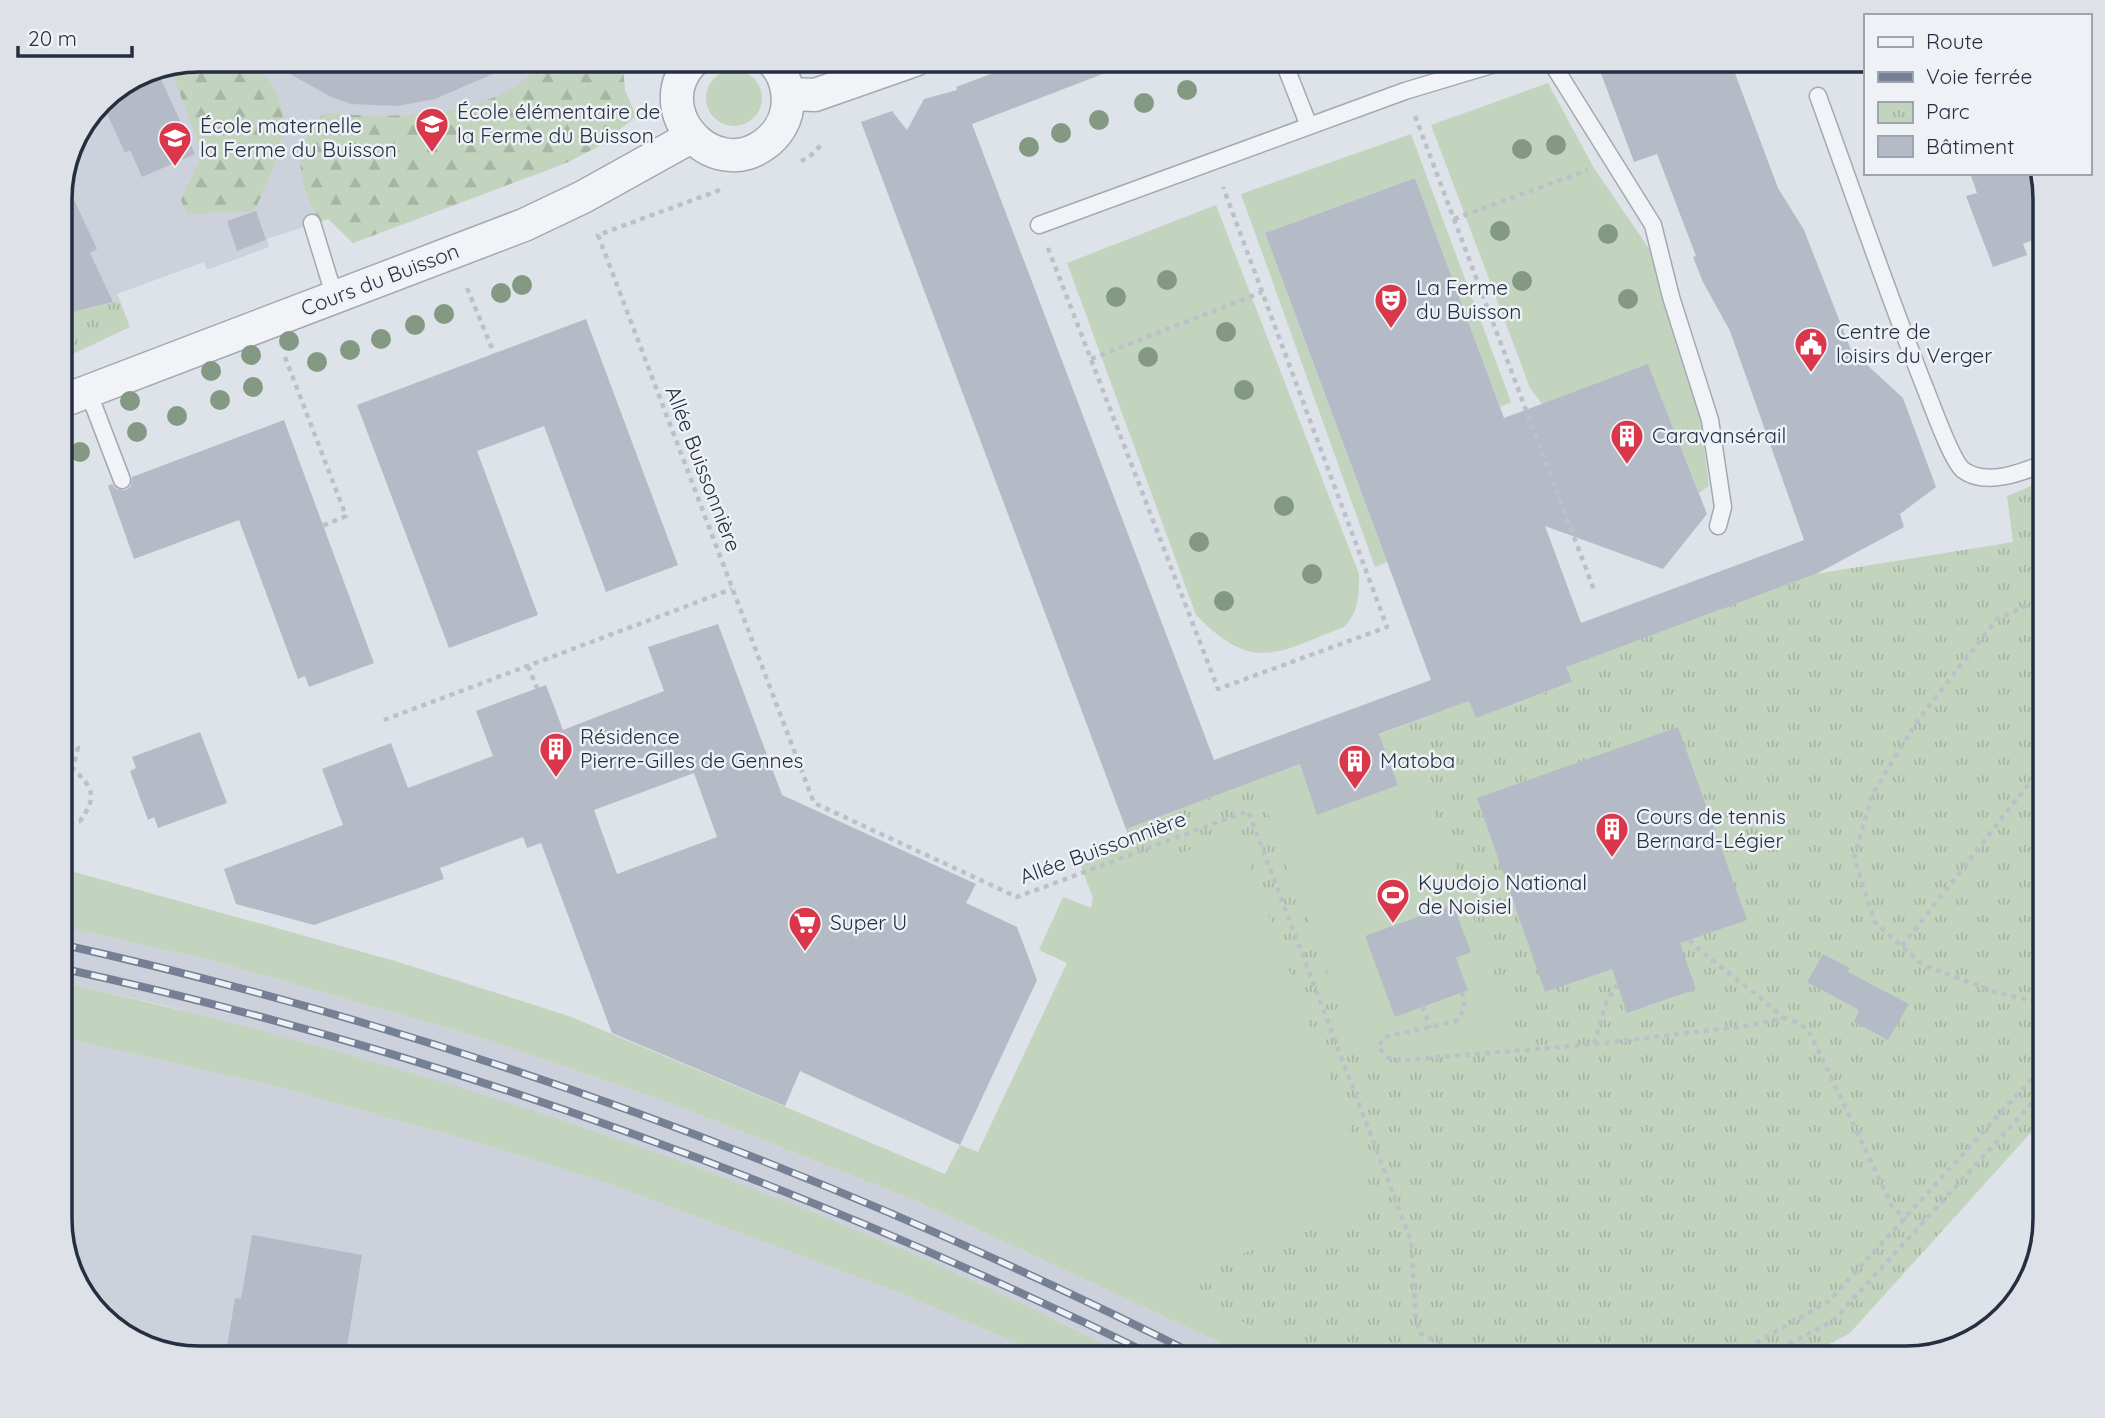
<svg xmlns="http://www.w3.org/2000/svg" width="2105" height="1418" viewBox="0 0 2105 1418" font-family="Quicksand,sans-serif">
	<style>
		.built { fill: #ccd1db }
		.grass { fill: #c3d4be }
		.forest { fill: url(#forest-firs) }
		.park { fill: url(#park-tufts) }
		.building { fill: #b5bbc6; fill-rule: evenodd }
		.lines { fill: none; stroke-linecap: round; stroke-linejoin: round }
		.lane-casing { stroke: #a3a9b3; stroke-width: 19 }
		.street-casing { stroke: #a3a9b3; stroke-width: 35 }
		.path { stroke: #bcc0c8; stroke-width: 4.5; stroke-dasharray: 5 5; stroke-linecap: butt }
		.lane { stroke: #f1f3f7; stroke-width: 16 }
		.street { stroke: #f1f3f7; stroke-width: 32 }
		.rail-casing { stroke: #768094; stroke-width: 8 }
		.rail { stroke: #eef1f6; stroke-width: 5; stroke-dasharray: 16; stroke-linecap: butt }
		.tree { fill: #839984 }
		.labels { text-anchor: middle; stroke-width: 5; stroke-linejoin: round; paint-order: stroke }
		.poi-label { font-size: 21px; fill: #262f41; stroke: #eef1f6; text-anchor: start }
		.street-label { font-size: 21px; fill: #262f41; stroke: #eef1f6 }
		.rim { fill: none; stroke: #262f41; stroke-width: 3.5 }
	</style>
	<defs>
		<pattern id="forest-firs" width="22" height="20" patternUnits="userSpaceOnUse" patternTransform="scale(1.75)"><rect width="22" height="20" fill="#c3d4be"/><path d="M5 1l3.5 6h-7zM16 11l3.5 6h-7z" fill="#a7b6a4"/></pattern>
		<pattern id="park-tufts" width="24" height="20" patternUnits="userSpaceOnUse" patternTransform="scale(1.75)"><rect width="24" height="20" fill="#c3d4be"/><path d="M3 7l-1-3M5 7V3M7 7l1-3M15 17l-1-3M17 17v-4M19 17l1-3" fill="none" stroke="#a7b6a4"/></pattern>
	</defs>
	<rect width="100%" height="100%" fill="#dee2e9"/>
	<g class="built">
		<polygon points="199,60 622,60 625,90 636,116 601,145 566,163 353,243 328,219 267,239 269,247 207,270 204,262 117,294 120,301 76,311 60,311 60,190 70,145 101,100 146,70"/>
		<polygon points="60,926 210,960 482,1038 670,1103 921,1203 1253,1358 1132,1358 1067,1325 838,1224 598,1132 382,1065 163,1005 60,982"/>
		<polygon points="60,1037 274,1086 472,1141 601,1181 900,1293 1051,1358 199,1358 121,1335 78,1288 60,1228"/>
	</g>
	<g class="grass">
		<circle cx="734" cy="98" r="28"/>
		<polygon points="1548,83 1594,168 1654,256 1699,405 1709,486 1699,493 1648,365 1542,404 1530,388 1431,125"/>
		<polygon points="1411,134 1511,402 1500,407 1415,178 1265,233 1387,562 1375,567 1241,194"/>
		<path d="M1216 205 1359 574C1359 594 1359 613 1344 627 1276 653 1254 674 1196 615L1067 263Z"/>
		<polygon points="1669,628 1644,1358 1253,1358 921,1203 670,1103 482,1038 210,960 60,926 60,868 395,961 569,1016 945,1174 960,1145 978,1152 1067,963 1039,950 1063,897 1091,908 1093,898 1080,864 1132,845 1126,829 1469,701 1476,718 1571,683"/>
		<path d="M60 982C429 1064 795 1185 1132 1358H1051L900 1293 601 1181 472 1141 274 1086 60 1037Z"/>
	</g>
	<g class="forest">
		<path d="M199 60H250C305 108 280 154 255 210 247 214 201 212 187 214L181 200 203 153 169 66Z"/>
		<path d="M543 60H622L625 90 636 116 601 145 566 163 353 243 329 219 321 221C297 187 289 143 325 113 389 119 503 119 543 60Z"/>
	</g>
	<g class="park">
		<polygon points="120,301 130,327 60,360 60,311 76,311"/>
		<polygon points="2045,480 2045,1117 1849,1334 1801,1358 1314,1358 1166,1283 1171,1278 1378,1207 1237,832 1141,868 1126,829 1256,781 1360,1060 1522,1047 1402,726 1469,701 1476,718 1571,683 1566,666 1815,574 2013,542 2007,496"/>
	</g>
	<g class="building">
		<polygon points="265,60 525,60 435,99 397,106 351,104 331,97"/>
		<polygon points="1026,60 1134,60 1134,62 972,124 1214,760 1431,680 1265,233 1415,178 1504,418 1648,364 1707,514 1663,569 1545,526 1581,623 1804,540 1730,331 1703,282 1693,257 1696,256 1657,154 1634,162 1596,60 1730,60 1778,188 1804,230 1851,350 1903,398 1936,487 1900,514 1904,527 1818,573 1566,667 1572,682 1476,718 1469,701 1379,734 1398,785 1317,815 1300,764 1126,829 861,122 892,111 907,130 924,99 957,90 956,87 1004,69 1026,68"/>
		<polygon points="156,68 195,154 142,177 130,150 125,153 101,100 146,70"/>
		<polygon points="1970,173 2039,173 2045,199 2045,235 2023,244 2027,255 1993,267 1966,196 1977,193"/>
		<polygon points="63,176 97,249 90,253 113,302 60,315 60,190"/>
		<polygon points="256,211 266,240 237,251 227,221"/>
		<polygon points="586,319 678,565 606,592 544,426 477,451 538,615 449,648 357,405"/>
		<polygon points="284,420 374,663 309,687 305,676 298,679 239,520 134,559 108,486 112,484 116,489 125,490 131,486 132,477"/>
		<path d="M718 624 782 795 976 884 966 903 1017 927 1037 980 960 1145 800 1071 785 1106 612 1033 541 843 527 848 523 837 440 868 444 879 314 925 236 904 224 869 343 825 322 769 391 743 408 788 493 756 476 711 546 685 563 730 664 691 648 647ZM694 773 717 837 617 874 594 810Z"/>
		<polygon points="1678,727 1747,920 1680,943 1696,989 1627,1013 1612,969 1545,992 1477,798"/>
		<polygon points="200,732 227,803 158,828 154,817 148,820 130,771 136,768 132,757"/>
		<polygon points="1453,904 1471,952 1456,958 1468,990 1395,1017 1365,936"/>
		<polygon points="1823,954 1850,968 1848,972 1909,1004 1888,1040 1854,1022 1859,1010 1807,982"/>
		<polygon points="252,1235 362,1255 345,1359 225,1359 235,1298 241,1299"/>
	</g>
	<g class="lines">
		<defs>
			<g id="lane">
				<polyline points="1283,60 1309,126"/>
				<polyline points="1550,60 1653,225 1671,297 1710,420 1723,507 1718,526"/>
				<path d="M1818 96C1854 195 1888 295 1927 393 1933 408 1952 461 1963 470 1986 487 2023 472 2045 463"/>
				<polyline points="312,223 335,298"/>
				<polyline points="1039,225 1405,91 1508,60"/>
				<polyline points="88,391 122,480"/>
			</g>
			<g id="street">
				<path d="M694 60C645 107 711 184 765 144 776 136 785 123 787 109 790 91 784 71 771 60"/>
				<polyline points="788,94 815,95 915,60"/>
				<polyline points="60,402 524,225 583,197 691,137"/>
			</g>
		</defs>
		<use href="#lane" class="lane-casing"/>
		<use href="#street" class="street-casing"/>
		<g class="path">
			<polyline points="1415,116 1594,590"/>
			<polyline points="801,161 808,158 823,143"/>
			<polyline points="720,190 598,235 814,803 1017,897 1248,811 1411,1241 1416,1320 1421,1334 1474,1358"/>
			<polyline points="1454,219 1588,170"/>
			<polyline points="1048,248 1218,689 1387,627 1223,187"/>
			<polyline points="467,288 494,353"/>
			<polyline points="285,357 346,516 317,528"/>
			<polyline points="1091,359 1262,292"/>
			<polyline points="2045,597 1996,620 1918,720 1872,795 1854,858 1875,922 1923,965 1992,991 2045,1004"/>
			<polyline points="528,666 537,688"/>
			<polyline points="384,720 732,589"/>
			<path d="M60 738 78 747 73 769C93 788 98 796 80 821L60 824"/>
			<path d="M1689 940C1719 969 1754 989 1783 1018"/>
			<polyline points="1902,946 2045,763"/>
			<polyline points="1462,992 1465,1009 1456,1021 1385,1037 1378,1047 1387,1057 1395,1061 1594,1044 1746,1026 1784,1018 1801,1024 1811,1035 1892,1206 1906,1220"/>
			<polyline points="1423,1006 1430,1028"/>
			<polyline points="1594,1044 1606,1003 1617,985"/>
			<polyline points="1730,1358 1829,1301 2045,1064"/>
			<polyline points="1762,1358 1833,1321 2045,1089"/>
		</g>
		<use href="#lane" class="lane"/>
		<use href="#street" class="street"/>
		<defs>
			<g id="rail">
				<path d="M60 944C458 1033 839 1175 1202 1358"/>
				<path d="M60 968C441 1051 808 1186 1158 1358"/>
			</g>
		</defs>
		<use href="#rail" class="rail-casing"/>
		<use href="#rail" class="rail"/>
	</g>
	<g class="tree">
		<circle cx="1187" cy="90" r="10"/>
		<circle cx="1144" cy="103" r="10"/>
		<circle cx="1099" cy="120" r="10"/>
		<circle cx="1061" cy="133" r="10"/>
		<circle cx="1556" cy="145" r="10"/>
		<circle cx="1029" cy="147" r="10"/>
		<circle cx="1522" cy="149" r="10"/>
		<circle cx="1500" cy="231" r="10"/>
		<circle cx="1608" cy="234" r="10"/>
		<circle cx="1167" cy="280" r="10"/>
		<circle cx="1522" cy="281" r="10"/>
		<circle cx="522" cy="285" r="10"/>
		<circle cx="501" cy="293" r="10"/>
		<circle cx="1116" cy="297" r="10"/>
		<circle cx="1628" cy="299" r="10"/>
		<circle cx="444" cy="314" r="10"/>
		<circle cx="415" cy="325" r="10"/>
		<circle cx="1226" cy="332" r="10"/>
		<circle cx="381" cy="339" r="10"/>
		<circle cx="289" cy="341" r="10"/>
		<circle cx="350" cy="350" r="10"/>
		<circle cx="251" cy="355" r="10"/>
		<circle cx="1148" cy="357" r="10"/>
		<circle cx="317" cy="362" r="10"/>
		<circle cx="211" cy="371" r="10"/>
		<circle cx="253" cy="387" r="10"/>
		<circle cx="1244" cy="390" r="10"/>
		<circle cx="220" cy="400" r="10"/>
		<circle cx="130" cy="401" r="10"/>
		<circle cx="177" cy="416" r="10"/>
		<circle cx="137" cy="432" r="10"/>
		<circle cx="80" cy="452" r="10"/>
		<circle cx="1284" cy="506" r="10"/>
		<circle cx="1199" cy="542" r="10"/>
		<circle cx="1312" cy="574" r="10"/>
		<circle cx="1224" cy="601" r="10"/>
	</g>
	<defs>
		<symbol id="school-pin" viewBox="-11 -11 22 30"><path d="M0 17L-7.5 6A9.5 9.5 0 1 1 7.5 6Z" fill="#da374a" stroke="#eef1f6"/><path d="M0-5L7-2L0 1L-7-2ZM-4 1L0 2.5L4 1V4Q0 6-4 4Z" fill="#fff"/></symbol>
		<symbol id="theatre-pin" viewBox="-11 -11 22 30"><path d="M0 17L-7.5 6A9.5 9.5 0 1 1 7.5 6Z" fill="#da374a" stroke="#eef1f6"/><path d="M-5-5.5Q0-4 5-5.5V0Q5 5 0 6Q-5 5-5 0ZM-3.3-2.5H-1v1.5H-3.3ZM1-2.5H3.3v1.5H1ZM-2.8 1Q0 5.5 2.8 1Z" fill="#fff"/></symbol>
		<symbol id="civic-pin" viewBox="-11 -11 22 30"><path d="M0 17L-7.5 6A9.5 9.5 0 1 1 7.5 6Z" fill="#da374a" stroke="#eef1f6"/><path d="M-.6-6.5H3V-4.5H.6V-3L4-1V1h2V6H-6V1h2V-1L-.6-3ZM-1.2 2.5V6h2.4V2.5Z" fill="#fff"/></symbol>
		<symbol id="building-pin" viewBox="-11 -11 22 30"><path d="M0 17L-7.5 6A9.5 9.5 0 1 1 7.5 6Z" fill="#da374a" stroke="#eef1f6"/><path d="M-4-6H4V6H1V3H-1V6H-4ZM-2.5-4.3h1.7v1.8h-1.7ZM.8-4.3h1.7v1.8H.8ZM-2.5-1h1.7V.8h-1.7ZM.8-1h1.7V.8H.8Z" fill="#fff"/></symbol>
		<symbol id="stadium-pin" viewBox="-11 -11 22 30"><path d="M0 17L-7.5 6A9.5 9.5 0 1 1 7.5 6Z" fill="#da374a" stroke="#eef1f6"/><path d="M0-5a6.5 5 0 1 0 0 10a6.5 5 0 1 0 0-10ZM-3.5-1.8h7v3.6h-7Z" fill="#fff"/></symbol>
		<symbol id="supermarket-pin" viewBox="-11 -11 22 30"><path d="M0 17L-7.5 6A9.5 9.5 0 1 1 7.5 6Z" fill="#da374a" stroke="#eef1f6"/><path d="M-6-5.5h2.5l.6 2H6L4.5 2H-2.5L-4.4-4H-6ZM-1.5 3.2a1.3 1.3 0 1 0 .1 0ZM3 3.2a1.3 1.3 0 1 0 .1 0Z" fill="#fff"/></symbol>
	</defs>
	<g fill-rule="evenodd">
		<use href="#school-pin" x="413" y="105" width="38" height="52"/>
		<use href="#school-pin" x="156" y="119" width="38" height="52"/>
		<use href="#theatre-pin" x="1372" y="281" width="38" height="52"/>
		<use href="#civic-pin" x="1792" y="325" width="38" height="52"/>
		<use href="#building-pin" x="1608" y="417" width="38" height="52"/>
		<use href="#building-pin" x="537" y="730" width="38" height="52"/>
		<use href="#building-pin" x="1336" y="742" width="38" height="52"/>
		<use href="#building-pin" x="1593" y="810" width="38" height="52"/>
		<use href="#stadium-pin" x="1374" y="876" width="38" height="52"/>
		<use href="#supermarket-pin" x="786" y="904" width="38" height="52"/>
	</g>
	<g class="labels">
		<g class="poi-label">
			<text x="457" y="119">École élémentaire de<tspan x="457" dy="24">la Ferme du Buisson</tspan></text>
			<text x="200" y="133">École maternelle<tspan x="200" dy="24">la Ferme du Buisson</tspan></text>
			<text x="1416" y="295">La Ferme<tspan x="1416" dy="24">du Buisson</tspan></text>
			<text x="1836" y="339">Centre de<tspan x="1836" dy="24">loisirs du Verger</tspan></text>
			<text x="1652" y="443">Caravansérail</text>
			<text x="580" y="744">Résidence<tspan x="580" dy="24">Pierre-Gilles de Gennes</tspan></text>
			<text x="1380" y="768">Matoba</text>
			<text x="1636" y="824">Cours de tennis<tspan x="1636" dy="24">Bernard-Légier</tspan></text>
			<text x="1418" y="890">Kyudojo National<tspan x="1418" dy="24">de Noisiel</tspan></text>
			<text x="830" y="930">Super U</text>
		</g>
		<g class="street-label">
			<text transform="translate(380 280) rotate(-21)" y="7">Cours du Buisson</text>
			<text transform="translate(703 469) rotate(69)" y="7">Allée Buissonnière</text>
			<text transform="translate(1103 848) rotate(-20)" y="7">Allée Buissonnière</text>
		</g>
	</g>
	<path d="M0 0H2105V1418H0ZM199 72H1906A127 127 0 0 1 2033 199V1219A127 127 0 0 1 1906 1346H199A127 127 0 0 1 72 1219V199A127 127 0 0 1 199 72Z" fill="#dee1e8" fill-rule="evenodd"/>
	<path class="rim" d="M199 72H1906A127 127 0 0 1 2033 199V1219A127 127 0 0 1 1906 1346H199A127 127 0 0 1 72 1219V199A127 127 0 0 1 199 72Z"/>
	<rect x="1864" y="14" width="228" height="161" fill="#eef1f6" stroke="#9ea3ae" stroke-width="2"/>
	<rect x="1878" y="37" width="35" height="10" fill="#f1f3f7" stroke="#9ea3ae" stroke-width="2"/>
	<text x="1926" y="49" font-size="21" fill="#262f41">Route</text>
	<rect x="1878" y="72" width="35" height="10" fill="#768094" stroke="#9ea3ae" stroke-width="2"/>
	<text x="1926" y="84" font-size="21" fill="#262f41">Voie ferrée</text>
	<rect x="1878" y="102" width="35" height="21" fill="url(#park-tufts)" stroke="#9ea3ae" stroke-width="2"/>
	<text x="1926" y="119" font-size="21" fill="#262f41">Parc</text>
	<rect x="1878" y="136" width="35" height="21" fill="#b5bbc6" stroke="#9ea3ae" stroke-width="2"/>
	<text x="1926" y="154" font-size="21" fill="#262f41">Bâtiment</text>
	<path d="M18 46v10h114v-10" fill="none" stroke="#262f41" stroke-width="3.5"/>
	<text x="28" y="46" font-size="21" fill="#262f41" stroke="#eef1f6" stroke-width="5" paint-order="stroke">20 m</text>
</svg>
